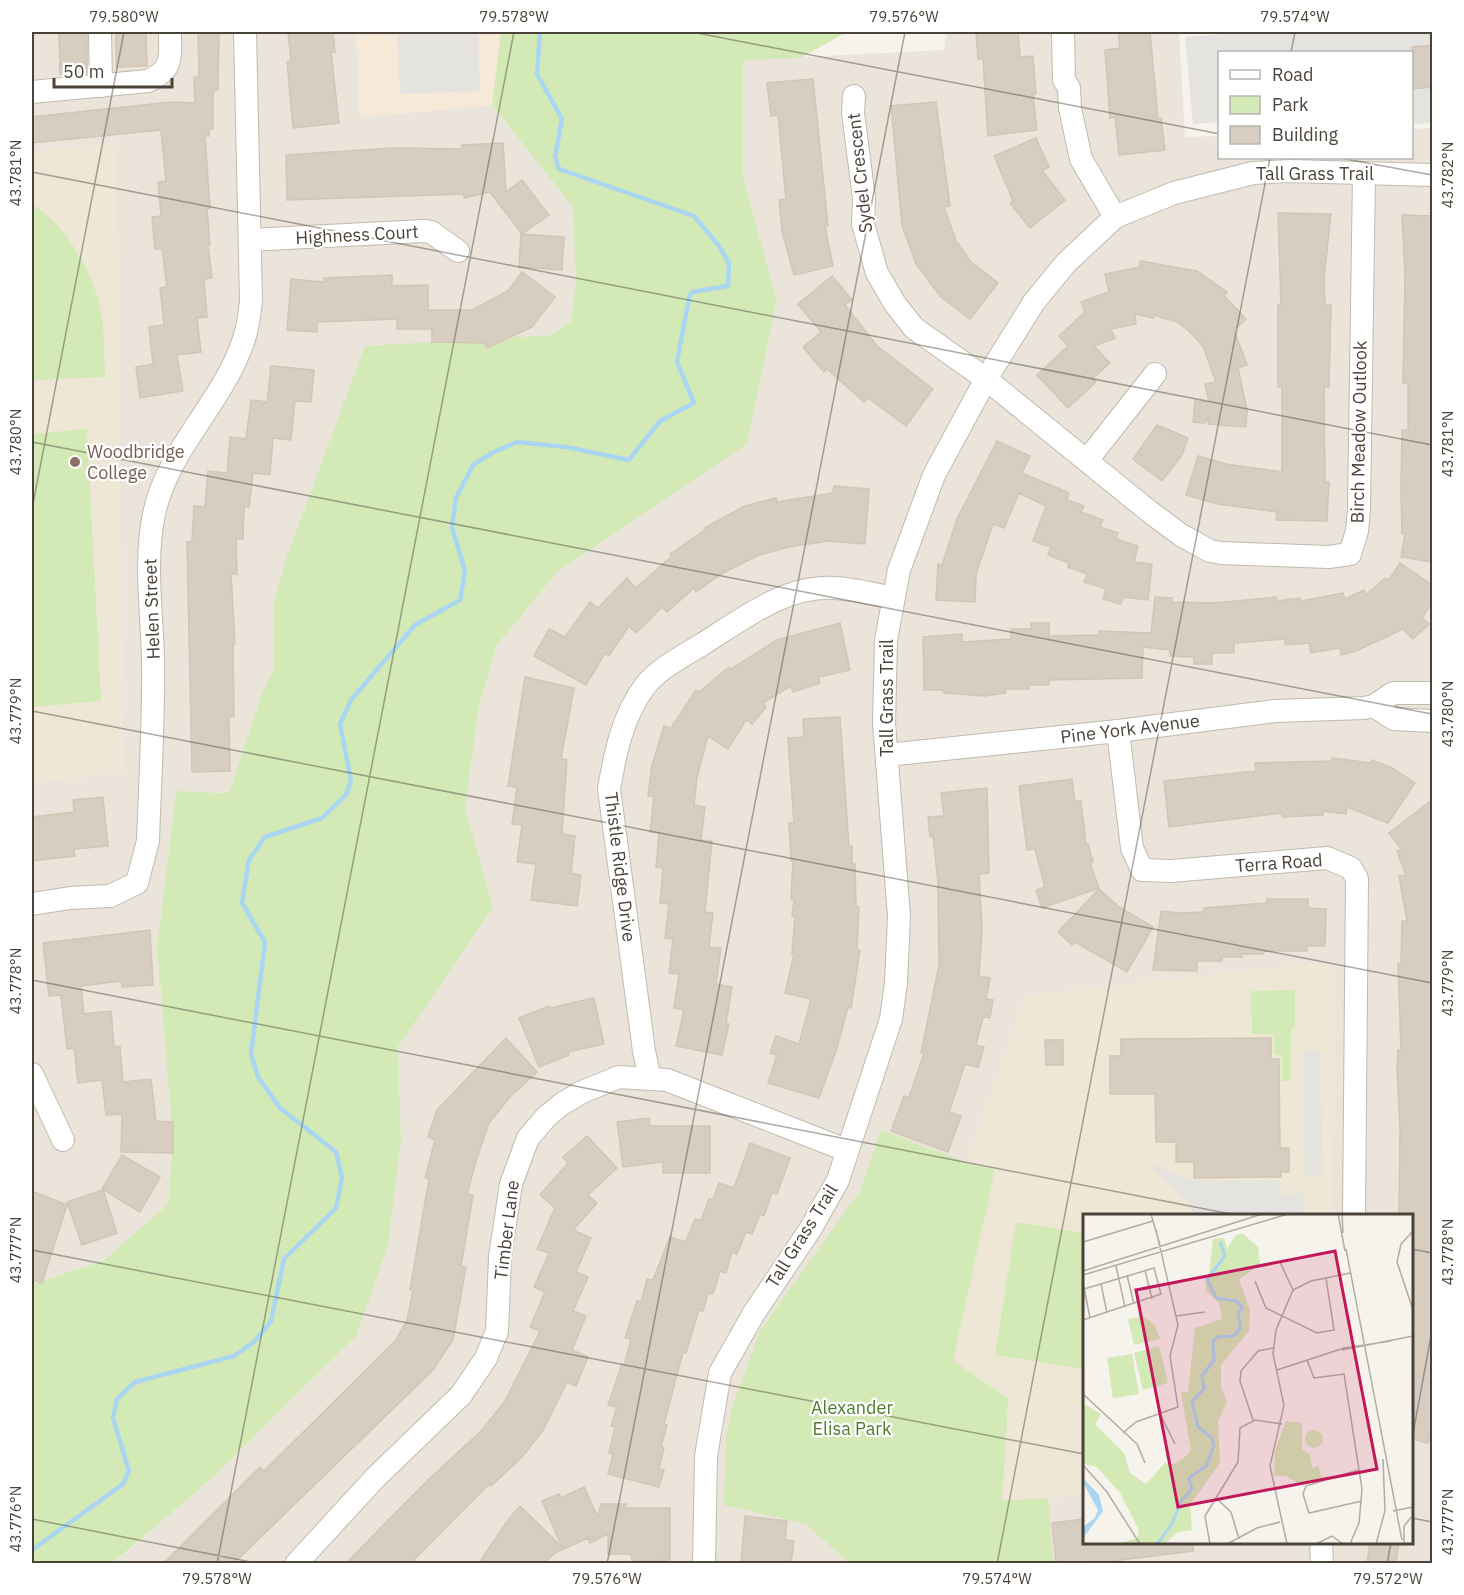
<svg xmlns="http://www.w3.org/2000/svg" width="1464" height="1595" viewBox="0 0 1464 1595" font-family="'IBM Plex Sans',sans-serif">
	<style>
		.residential { fill: #eae4da; fill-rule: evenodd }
		.commercial { fill: #f6e9d8 }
		.education { fill: #eee7d6 }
		.green { fill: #d3e9b6 }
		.parking { fill: #e5e3e0 }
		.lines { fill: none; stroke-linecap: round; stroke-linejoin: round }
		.stream { stroke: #aad6f1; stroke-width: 4.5 }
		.building { fill: #d7cec1; stroke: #d2c6b4; stroke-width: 1.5 }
		.minor-casing { stroke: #c1baae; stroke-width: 24 }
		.minor { stroke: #fff; stroke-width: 22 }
		.ticks { fill: none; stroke: #4a4339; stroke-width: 1.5; stroke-opacity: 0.45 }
		.education-dot { fill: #8d6e63; stroke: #fff; stroke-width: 2 }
		.labels { text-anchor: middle; stroke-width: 4.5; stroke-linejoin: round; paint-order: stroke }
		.street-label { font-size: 18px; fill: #4a4339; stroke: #fff }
		.education-label { font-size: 18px; fill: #785e54; stroke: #fff; text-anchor: start }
		.park-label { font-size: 18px; fill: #4d7d2b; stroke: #fff }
		.inset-river { fill: none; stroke: #aad6f1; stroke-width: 3 }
		.inset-road { fill: none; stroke: #b1aca4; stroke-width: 1.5 }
		.view { fill: #c2185b; fill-opacity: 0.15; stroke: #c2185b; stroke-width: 3 }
		.inset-edge { fill: none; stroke: #4a4339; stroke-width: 3 }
		.neatline { fill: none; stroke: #4a4339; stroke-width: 2 }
		.ticks-label { font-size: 15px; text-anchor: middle; fill: #4a4339 }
	</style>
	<rect width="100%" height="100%" fill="#f6f2ec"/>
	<g class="residential">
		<polygon points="32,32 356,32 360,117 492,105 573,207 576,282 571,321 552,335 365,347 274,601 274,667 260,699 229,793 176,791 157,947 173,1140 168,1204 103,1261 32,1284 32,782 123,772 115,143 32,152"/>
		<path d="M947 32H1179L1185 137 1219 136 1220 158H1412V129L1432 128V1563L113 1564 210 1480 356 1336 401 1139 398 1047 493 907 465 810 479 706 497 645 558 571 747 443 777 301 743 177V60L944 50ZM1084 1216H1412V1542H1084Z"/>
	</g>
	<polygon class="commercial" points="356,32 501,32 492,105 360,117"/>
	<g class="education">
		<polygon points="115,143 123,772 32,782 32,152"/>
		<polygon points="1330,961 1332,1215 1084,1216 1084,1495 1002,1502 1008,1400 953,1360 995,1170 967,1163 1025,996"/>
	</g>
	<g class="green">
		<polygon points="501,32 847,32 800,58 743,60 743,177 777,301 747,444 558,571 497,645 479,706 465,809 493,907 398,1047 401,1139 388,1245 356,1336 210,1480 113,1563 32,1563 32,1284 103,1261 168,1204 173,1140 157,947 176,791 229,793 260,699 274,667 274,601 287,556 365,346 552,335 571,321 576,282 573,207 492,105"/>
		<path d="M32 204C65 225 91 268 100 307 105 328 104 354 105 377L32 380Z"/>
		<polygon points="87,429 101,701 32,707 32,434"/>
		<polygon points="1295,990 1295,1029 1291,1029 1291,1081 1282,1081 1282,1055 1274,1054 1274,1034 1252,1034 1251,991"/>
		<polygon points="881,1130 967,1163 995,1170 953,1360 1008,1399 1002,1501 1048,1498 1053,1563 849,1563 806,1524 724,1505 726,1438 732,1408 760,1331 860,1191"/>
		<polygon points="1016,1222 1084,1233 1084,1369 995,1355"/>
	</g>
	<g class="parking">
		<polygon points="397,32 478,32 480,91 400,94"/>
		<polygon points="1251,32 1432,32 1432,123 1412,124 1412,52 1220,52 1219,122 1193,124 1185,37"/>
		<polygon points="1303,1051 1320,1051 1323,1176 1305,1176"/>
		<polygon points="1146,1162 1192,1181 1281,1181 1281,1195 1303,1193 1304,1215 1190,1215 1190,1205"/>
	</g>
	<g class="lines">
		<polyline class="stream" points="32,1550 123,1484 129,1471 113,1418 117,1399 135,1382 234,1356 254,1342 271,1321 284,1259 336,1208 342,1178 336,1152 280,1108 258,1077 251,1054 265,942 242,903 249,860 265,837 322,818 346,795 351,780 340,724 351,700 415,625 460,600 465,571 452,527 456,498 473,465 492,453 517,442 566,447 629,460 660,421 694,403 677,362 689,298 692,292 728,286 729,263 719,246 694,216 559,169 555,157 562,119 537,74 540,32"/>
	</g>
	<g class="building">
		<polygon points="59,32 87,32 87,73 60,74"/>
		<polygon points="116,32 146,32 147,66 116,67"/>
		<polygon points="198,32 219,32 218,90 214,90 213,97 213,129 209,129 209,136 205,136 210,208 207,209 210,245 208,245 212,278 204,279 207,317 197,318 201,352 177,355 183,391 140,398 136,367 153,364 149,327 164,325 160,288 167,287 162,249 155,249 152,217 161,216 158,182 166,181 161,130 32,143 32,117 170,102 195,103 194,77 199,77"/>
		<polygon points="288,32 333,32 335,52 331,52 339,123 293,128 287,62 291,61"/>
		<polygon points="976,32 1018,32 1020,57 1033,56 1036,94 1033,94 1037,130 988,136 983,59 978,59"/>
		<polygon points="1118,32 1150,32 1158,119 1161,118 1165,150 1119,155 1115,117 1110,118 1105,50 1120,48"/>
		<polygon points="1432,45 1432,87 1412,89 1412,47"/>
		<polygon points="813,79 828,226 825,226 833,266 794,275 782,231 779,200 786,199 778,115 771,116 767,83"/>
		<polygon points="936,102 950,206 944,207 956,241 971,262 998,283 970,319 941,297 916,264 902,225 891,106"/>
		<polygon points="1036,138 1049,167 1042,170 1065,200 1030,228 1010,203 1013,201 994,156"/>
		<polygon points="503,143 506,192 522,180 549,215 522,234 490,192 464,198 464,194 287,200 286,155 393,148 462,149 462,145"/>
		<polygon points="1278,213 1331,214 1324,278 1325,305 1331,305 1329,387 1324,387 1325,482 1329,482 1327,521 1276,520 1277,512 1218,504 1186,495 1198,456 1226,464 1282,472 1282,387 1278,387 1278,305 1281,305"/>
		<polygon points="1402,215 1432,216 1432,562 1401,557 1405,534 1402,534 1401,491 1402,430 1408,430 1408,383 1403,383 1405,276"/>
		<polygon points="521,234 564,237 562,270 519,267"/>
		<polygon points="1140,261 1197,271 1227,292 1224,296 1246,319 1234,330 1247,365 1238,368 1247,410 1246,427 1208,424 1209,417 1205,423 1193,422 1195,401 1209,402 1205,384 1216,382 1203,346 1188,330 1177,322 1154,315 1153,318 1135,314 1136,324 1111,329 1115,338 1094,346 1110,363 1093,378 1096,382 1068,408 1037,375 1068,346 1059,336 1085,312 1081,302 1109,292 1105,274 1140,267"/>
		<polygon points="522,272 555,297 532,327 487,348 485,343 432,342 432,329 397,329 397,319 317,322 317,332 287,330 291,279 324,282 324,278 392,275 392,286 428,285 428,310 472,310 508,291"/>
		<polygon points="832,276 852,300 845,305 877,346 933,389 906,426 868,398 864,402 827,369 824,372 803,347 821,332 798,304"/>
		<polygon points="271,366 314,370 311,402 295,401 291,440 273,438 270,475 253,473 249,507 244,507 243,539 236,539 237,574 231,574 235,644 233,644 234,717 229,717 230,771 192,772 187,542 192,541 194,506 205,507 208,471 227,473 230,437 246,439 251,400 267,402"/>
		<polygon points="1157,425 1188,438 1182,455 1162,481 1133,459"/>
		<polygon points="997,441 1030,456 1022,473 1069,493 1067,500 1084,506 1081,512 1103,520 1100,527 1118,533 1116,539 1138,546 1134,562 1152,564 1148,600 1123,597 1121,604 1103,599 1106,589 1084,582 1087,574 1068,567 1069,563 1048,555 1051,547 1033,541 1046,506 1019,493 1004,528 993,524 976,574 975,602 936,600 938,564 942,565 957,519"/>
		<polygon points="834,486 869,489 865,544 828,541 789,547 759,555 723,573 696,592 694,588 667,612 662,607 636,633 629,626 609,656 605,653 586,685 534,656 549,629 565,637 590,602 598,608 627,578 636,588 672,556 670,554 705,530 704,528 745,506 776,498 777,502 833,493"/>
		<polygon points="1400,563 1432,585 1432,603 1422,618 1429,624 1413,639 1403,629 1356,651 1341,655 1340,648 1311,653 1309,643 1285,645 1285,639 1234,643 1234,653 1212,653 1212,664 1194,664 1194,657 1170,656 1170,650 1143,647 1142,678 1049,680 1049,685 1029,685 1029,689 1005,689 1006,693 985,696 944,693 944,690 924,690 923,637 962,634 962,642 1011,639 1011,629 1031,629 1031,623 1049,623 1049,636 1099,635 1099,631 1151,633 1155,597 1172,598 1172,602 1215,603 1276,597 1277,601 1300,598 1301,601 1343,593 1345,599 1364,590 1366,595 1385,578 1388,581"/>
		<polygon points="840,623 850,670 818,677 820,683 793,692 791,686 763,703 766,707 752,724 746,720 728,749 708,736 697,777 694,805 705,807 701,840 712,841 705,912 713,913 709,947 721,948 716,984 732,987 726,1024 729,1024 722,1055 676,1046 684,1010 674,1008 679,974 669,973 673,939 665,938 669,904 660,903 663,868 656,867 659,833 650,832 654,797 648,796 652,765 664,726 671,728 696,690 699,692 729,667 731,669 777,640"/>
		<polygon points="525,677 574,688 561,759 567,760 562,834 575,836 571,873 581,875 577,906 531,900 536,864 517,862 522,825 512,824 517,787 508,786"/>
		<polygon points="840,717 849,846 852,846 852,864 855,864 856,906 859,907 857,950 860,950 851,1008 848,1007 837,1048 819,1098 768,1083 777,1055 770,1053 776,1036 799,1044 811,999 785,993 794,954 792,954 795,917 792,916 794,900 791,899 793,861 791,861 789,823 794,823 788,738 804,737 803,719"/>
		<polygon points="1332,758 1371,763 1372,760 1392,768 1415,783 1388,823 1347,807 1346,814 1323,811 1323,815 1282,817 1282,813 1169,827 1164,781 1256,771 1255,763 1331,761"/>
		<polygon points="1072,779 1075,801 1081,801 1086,844 1088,844 1093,862 1090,863 1099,888 1042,908 1036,890 1045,887 1035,849 1027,850 1019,786"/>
		<polygon points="987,788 989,873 979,874 982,929 979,976 990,978 986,999 993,1000 990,1018 983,1017 976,1045 984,1047 978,1067 965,1064 949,1112 961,1116 948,1152 891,1131 904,1096 909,1097 924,1054 921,1053 939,965 938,883 933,836 930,837 928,817 944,816 941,793"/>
		<polygon points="103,797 108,846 74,849 75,856 32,861 32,817 74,812 73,800"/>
		<polygon points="1432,800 1432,1426 1428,1443 1412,1439 1412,1215 1399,1215 1400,1130 1397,1069 1398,1050 1401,1050 1398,964 1401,964 1402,921 1407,921 1399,876 1406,875 1397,851 1402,850 1389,833"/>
		<polygon points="1099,889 1119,907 1153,927 1127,972 1075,942 1072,945 1058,932"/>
		<polygon points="1267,899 1308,899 1308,908 1326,909 1325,946 1307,946 1307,951 1264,951 1263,954 1242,954 1242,957 1222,957 1222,961 1197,961 1197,971 1153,970 1161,911 1180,913 1204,912 1204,908 1266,903"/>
		<polygon points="150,930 153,985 122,987 121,981 81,986 84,1014 111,1011 114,1047 120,1046 123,1082 151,1079 156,1121 173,1122 173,1153 121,1152 122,1114 106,1115 102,1080 78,1083 74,1048 67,1049 61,995 49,996 43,943"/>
		<polygon points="594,998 604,1044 568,1052 569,1055 539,1067 519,1018 549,1006 550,1008"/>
		<polygon points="506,1038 537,1072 510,1097 489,1123 477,1158 467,1194 473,1195 461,1266 466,1267 453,1340 432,1371 234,1563 164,1563 260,1467 264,1471 396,1340 407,1320 413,1291 410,1290 429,1179 425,1178 435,1140 428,1137 437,1110"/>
		<polygon points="1271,1038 1271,1059 1279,1059 1280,1148 1289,1148 1289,1172 1281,1172 1281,1177 1194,1178 1194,1162 1176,1162 1176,1142 1156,1142 1155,1094 1110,1094 1110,1056 1121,1056 1121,1039"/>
		<polygon points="1045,1040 1063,1040 1063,1065 1046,1065"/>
		<polygon points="649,1118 650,1126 710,1126 710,1173 663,1173 663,1162 623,1167 617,1122"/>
		<polygon points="587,1136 617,1168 588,1195 597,1203 573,1230 591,1238 576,1272 588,1277 573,1311 586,1316 572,1350 588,1357 576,1386 567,1382 542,1432 522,1457 491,1486 489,1484 411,1563 346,1563 428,1480 481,1431 505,1401 540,1331 530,1327 545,1292 534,1287 549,1253 537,1249 555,1208 540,1195 568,1163 563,1157"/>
		<polygon points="750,1143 790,1158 777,1194 772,1193 764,1216 760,1214 752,1234 746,1232 737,1254 732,1252 726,1273 720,1271 713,1294 708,1293 703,1311 699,1310 686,1353 683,1352 664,1424 667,1425 661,1447 664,1448 659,1469 664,1470 659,1487 608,1474 613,1454 609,1453 615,1427 611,1426 617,1407 608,1405 622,1364 624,1365 631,1339 625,1338 637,1301 641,1302 647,1279 653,1280 670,1237 686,1242 695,1219 701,1221 709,1199 713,1200 719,1183 734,1188"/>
		<polygon points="122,1155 160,1177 140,1212 102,1189"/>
		<polygon points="103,1190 117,1233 82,1245 67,1202"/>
		<polygon points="32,1191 67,1205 42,1283 32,1280"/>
		<polygon points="584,1487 598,1517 601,1504 626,1504 626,1508 670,1508 670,1560 632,1561 631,1554 608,1554 608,1534 590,1543 588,1538 557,1552 543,1563 479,1563 508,1520 520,1506 562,1547 542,1501 559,1494 561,1498"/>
		<polygon points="745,1516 787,1521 785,1540 794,1541 791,1563 741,1563"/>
		<polygon points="1084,1519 1084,1542 1193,1542 1193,1551 1113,1561 1056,1563 1052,1523"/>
		<polygon points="1370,1542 1399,1542 1396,1563 1367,1563"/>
	</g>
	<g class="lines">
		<defs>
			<g id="minor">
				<polyline points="100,32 101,86"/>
				<polyline points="1063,32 1064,80 1069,88 1070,108 1081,159 1115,217"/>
				<path d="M32 92 148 81C174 69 170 57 170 32"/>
				<polyline points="854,96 853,113 864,198 863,224 877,273 895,304 914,328 986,379 1150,512 1181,535 1210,551 1221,553 1328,557 1350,554 1357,531 1359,510 1364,174"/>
				<polyline points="250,240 424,231 431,232 458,251"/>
				<polyline points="1088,459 1155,374"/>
				<polyline points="1374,706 1394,719 1432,721"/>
				<polyline points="1118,731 1132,848 1142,870 1171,871 1327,858 1351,868 1357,879 1354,1216"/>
				<polyline points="887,755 1118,731 1275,711 1364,708 1374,706 1393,693 1432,693"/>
				<path d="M32 904 70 898 110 896 137 883 148 841C150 781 154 720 153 659 152 611 144 562 154 514 167 452 217 408 240 350 247 334 249 318 251 301L245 32"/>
				<polyline points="32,1074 63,1140"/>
				<path d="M650 1079 644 1051 609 789C615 753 623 715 645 686 658 669 683 656 701 645 741 620 785 585 834 588 854 589 874 594 893 598"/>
				<polyline points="1321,1542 1322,1564"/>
				<polyline points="296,1564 375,1478 461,1395 486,1358 497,1331 500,1257 511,1184 528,1138 547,1116 562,1104 582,1092 619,1077 667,1080 846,1150"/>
				<polyline points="704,1564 706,1456 720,1373 754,1313 811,1228 838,1180 891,1019 896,983 899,916 884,723 886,640 899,570 934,475 986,379 1034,302 1066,263 1115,217 1174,193 1253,173 1290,171 1432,175"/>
			</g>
		</defs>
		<use href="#minor" class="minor-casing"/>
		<use href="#minor" class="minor"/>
	</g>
	<path class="ticks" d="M692 32 1220 134M1291 52 1295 32M1340 158 1432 175M32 172 1432 445M32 442 1432 714M32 509 124 32M32 711 1432 983M32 980 1241 1216M1412 1249 1432 1253M32 1250 1084 1454M1412 1439 1432 1331M1412 1518 1432 1522M32 1519 261 1564M217 1564 514 32M607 1564 905 32M997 1564 1270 158M1387 1564 1391 1542"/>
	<circle class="education-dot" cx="75" cy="462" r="6"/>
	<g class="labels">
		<g class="street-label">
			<text transform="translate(860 173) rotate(-96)" y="6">Sydel Crescent</text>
			<text x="1315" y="180">Tall Grass Trail</text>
			<text transform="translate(357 235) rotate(-3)" y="6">Highness Court</text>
			<text transform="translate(1359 432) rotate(-89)" y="6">Birch Meadow Outlook</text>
			<text transform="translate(152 609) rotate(-92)" y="6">Helen Street</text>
			<text transform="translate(887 698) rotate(-90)" y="6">Tall Grass Trail</text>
			<text transform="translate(1130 729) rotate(-7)" y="6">Pine York Avenue</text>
			<text transform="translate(1279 863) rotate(-4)" y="6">Terra Road</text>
			<text transform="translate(620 867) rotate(83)" y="6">Thistle Ridge Drive</text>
			<text transform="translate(507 1230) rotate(-83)" y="6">Timber Lane</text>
			<text transform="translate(802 1236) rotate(-58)" y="6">Tall Grass Trail</text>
		</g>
		<g class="education-label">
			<text x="87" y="458">Woodbridge<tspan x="87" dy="21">College</tspan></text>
		</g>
		<g class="park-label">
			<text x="852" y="1414">Alexander<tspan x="852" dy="21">Elisa Park</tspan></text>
		</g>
	</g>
	<g transform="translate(1083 1214)">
		<rect width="330" height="330" fill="#f6f2ec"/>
		<path d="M159 19 175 33 177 51 156 65 167 97 166 117 138 151V174L144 187 135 208 137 249 107 291 109 316 95 318 81 330H37L54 324 56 316 37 279 14 253 0 250V189L18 200 12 210 41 239 47 259 63 270 82 249 91 250 100 245 108 236 98 179 105 178 112 114 139 105 136 89 123 77 122 63 126 60 130 25 141 24 144 35 153 21ZM60 102 71 110 77 125 51 131 45 105ZM76 132 85 169 60 176 51 139ZM49 140 56 180 30 184 24 144ZM203 207 219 209V236L227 240 229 254 235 252 239 264 217 271 203 262H191L192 237ZM222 225a9 9 0 1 1 18 0a9 9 0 1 1-18 0Z" fill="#d3e9b6"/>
		<path d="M0 264 16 281 20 297 0 324V313L12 304 15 296 0 268V297Z" fill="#aad6f1"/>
		<path class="inset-river" d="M74 330 89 310 98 287 109 275 106 264 123 252 131 232 129 224 115 213 109 187 121 175 119 162 131 146 130 127 135 123 151 122 158 113 155 99 159 93 153 87 133 84 124 65 142 42 137 28"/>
		<path class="inset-road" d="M68 0 77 31M255 0 262 37M259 0 260 19M330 17 318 30 314 48 330 96M0 28 70 7M263 35 319 326M197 48 210 76M33 52 42 93M62 56 69 85M0 57 179 0M0 61 205 0M44 61 51 90M172 67 183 94 234 119 251 116 243 64M0 69 7 104M18 70 24 99M93 102 122 98M0 106 78 80 71 54 1 75M259 136 330 122M224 146 231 164 261 160 279 275 276 309 267 330M194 156 261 134 308 127M0 180 54 230 62 249M77 200 92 230M170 206 157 167 158 157 175 137 190 134M40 219 53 208 95 193 87 142 95 111 73 16M0 251 24 278 57 330M275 256 223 272 220 280 226 299 279 287M133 284 148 298 156 325M310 297 330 293M127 330 122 302 155 248 157 214 172 206 199 210M144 330 174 314 197 308M204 330 187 252 201 191 190 140 193 116 210 76 228 67 267 59M233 330 249 322 260 330M293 330 302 297 300 245M321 330V312L330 301"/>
		<path class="view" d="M252 37 294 255 95 293 53 76Z"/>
		<rect width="330" height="330" class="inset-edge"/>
	</g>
	<rect width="1464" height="1595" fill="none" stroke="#ffffff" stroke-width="66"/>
	<rect x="1218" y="51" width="195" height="108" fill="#ffffff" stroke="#b7b4b0" stroke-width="1.5"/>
	<rect x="1230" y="70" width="30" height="9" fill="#ffffff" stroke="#b7b4b0" stroke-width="1.5"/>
	<text x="1272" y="81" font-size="18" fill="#4a4339">Road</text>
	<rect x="1230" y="96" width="30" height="18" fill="#d3e9b6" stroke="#b7b4b0" stroke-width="1.5"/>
	<text x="1272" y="111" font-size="18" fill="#4a4339">Park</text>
	<rect x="1230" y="126" width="30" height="18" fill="#d7cec1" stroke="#b7b4b0" stroke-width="1.5"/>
	<text x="1272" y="141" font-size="18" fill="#4a4339">Building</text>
	<path d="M54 78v9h118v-9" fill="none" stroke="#4a4339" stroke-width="3"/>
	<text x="63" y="78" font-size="18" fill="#4a4339" stroke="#ffffff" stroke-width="4.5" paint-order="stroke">50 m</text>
	<rect x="33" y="33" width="1398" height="1529" class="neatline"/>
	<g class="ticks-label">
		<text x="124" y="22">79.580°W</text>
		<text x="514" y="22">79.578°W</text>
		<text x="904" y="22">79.576°W</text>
		<text x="1295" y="22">79.574°W</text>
		<text transform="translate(16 173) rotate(-90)" y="5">43.781°N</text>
		<text transform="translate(1448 175) rotate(-90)" y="5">43.782°N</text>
		<text transform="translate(16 442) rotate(-90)" y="5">43.780°N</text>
		<text transform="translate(1448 444) rotate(-90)" y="5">43.781°N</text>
		<text transform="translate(16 711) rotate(-90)" y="5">43.779°N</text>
		<text transform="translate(1448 714) rotate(-90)" y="5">43.780°N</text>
		<text transform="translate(16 981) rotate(-90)" y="5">43.778°N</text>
		<text transform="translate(1448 983) rotate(-90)" y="5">43.779°N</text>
		<text transform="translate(16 1250) rotate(-90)" y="5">43.777°N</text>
		<text transform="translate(1448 1252) rotate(-90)" y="5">43.778°N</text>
		<text transform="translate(16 1519) rotate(-90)" y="5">43.776°N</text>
		<text transform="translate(1448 1522) rotate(-90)" y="5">43.777°N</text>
		<text x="217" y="1584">79.578°W</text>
		<text x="607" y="1584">79.576°W</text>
		<text x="997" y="1584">79.574°W</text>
		<text x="1388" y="1584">79.572°W</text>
	</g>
</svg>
